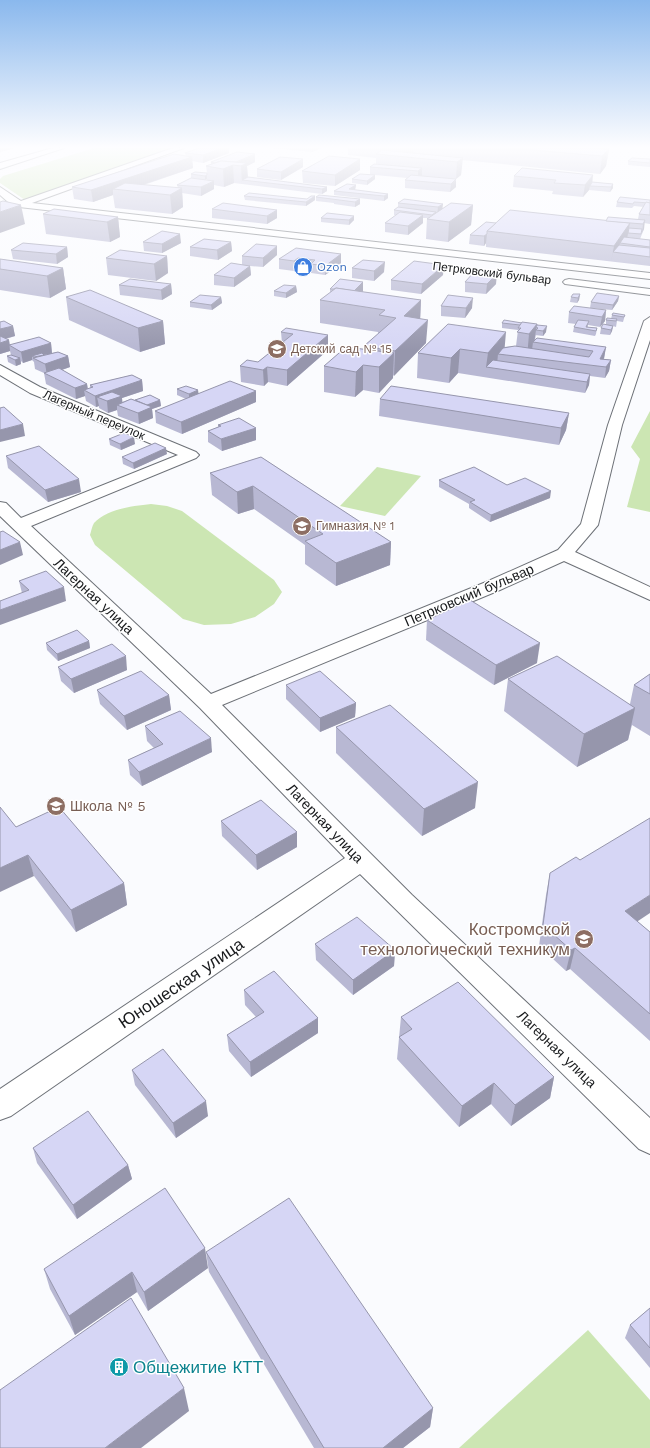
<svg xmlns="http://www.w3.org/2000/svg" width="650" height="1448" viewBox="0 0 650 1448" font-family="'Work Sans',sans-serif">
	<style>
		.green { fill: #cce6b3 }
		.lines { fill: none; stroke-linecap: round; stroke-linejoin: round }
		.minor-casing { stroke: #6d7177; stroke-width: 2 }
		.major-casing { stroke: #6d7177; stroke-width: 2 }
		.minor { fill: #fff; fill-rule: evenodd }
		.major { fill: #fff; fill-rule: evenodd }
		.wall { fill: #b8b8d3 }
		.shaded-wall { fill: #9696ac }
		.building { fill: #d6d6f5; stroke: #9696ac }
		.labels { text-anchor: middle; stroke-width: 3; stroke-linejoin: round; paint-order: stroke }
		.far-shop-label { font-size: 12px; fill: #366cbe; stroke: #fff; text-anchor: start }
		.far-street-label { font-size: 12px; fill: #181a1c; stroke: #fff }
		.far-education-label { font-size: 12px; fill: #785e54; stroke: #fff; text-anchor: start }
		.street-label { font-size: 14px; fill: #181a1c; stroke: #fff }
		.education-label { font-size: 14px; fill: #785e54; stroke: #fff; text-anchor: start }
		.near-education-label { font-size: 17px; fill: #785e54; stroke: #fff; text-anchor: end }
		.near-street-label { font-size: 17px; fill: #181a1c; stroke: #fff }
		.near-culture-label { font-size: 17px; fill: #0d838f; stroke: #fff; text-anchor: start }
	</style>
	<rect width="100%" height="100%" fill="#fafbfe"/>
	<g class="green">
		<polygon points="94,148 176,148 25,200 0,183 0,179 3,176"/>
		<polygon points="650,411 650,512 627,507 640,459 631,447"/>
		<polygon points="377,467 421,476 385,516 340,506"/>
		<path d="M151 504 167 506 182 511 274 580 282 592 274 604 255 617 231 624 204 625 183 619 95 545 90 535C91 532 92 526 94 523 107 509 133 506 151 504Z"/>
		<polygon points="588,1330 650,1400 650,1448 459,1448"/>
	</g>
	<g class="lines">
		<defs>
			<g id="minor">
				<polygon points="173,148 184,148 32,203 650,273 650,279 19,207 8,202 0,195 0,187 21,201"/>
				<polygon points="569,279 650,289 650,295 565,284 563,282 565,280"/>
				<polygon points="650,317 650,340 622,425 598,525 575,552 650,587 650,600 564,561 500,590 222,705 412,895 650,1118 650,1154 639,1149 360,874 11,1116 0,1120 0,1089 345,858 200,708 0,516 0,502 6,503 21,518 178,455 30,393 0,375 0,365 40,387 196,452 199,455 196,458 31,526 211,694 486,582 558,550 581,524 608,425 644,321"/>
			</g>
			<polygon id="major" points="53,148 64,148 0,169 0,163"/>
		</defs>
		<use href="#minor" class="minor-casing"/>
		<use href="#major" class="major-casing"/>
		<use href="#minor" class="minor"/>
		<use href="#major" class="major"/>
	</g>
	<g class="wall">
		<polygon points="198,148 228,148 229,153 203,163 192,161 193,168 144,185 178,188 177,185 207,180 207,179 205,180 191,178 191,174 207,173 206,166 211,165 211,162 255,162 247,166 248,177 327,187 327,191 322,194 234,183 224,187 214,185 214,189 201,196 182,193 183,207 172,214 115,208 113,195 93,202 74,199 72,187 186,156 185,153"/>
		<polygon points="270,148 321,148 312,152"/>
		<polygon points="348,148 591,148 609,149 606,166 600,174 462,160 461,175 456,179 456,187 450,192 405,188 405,180 407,178 375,175 375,179 367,185 352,183 352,179 370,175 370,167 376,164 376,158 348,155"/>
		<polygon points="360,159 360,170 335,186 303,183 302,171"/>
		<polygon points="650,159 650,167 628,165 628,161"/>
		<polygon points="303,167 281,180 257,177 257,169"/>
		<polygon points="514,176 592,182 613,184 613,188 610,192 589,190 583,197 552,194 553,191 513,187"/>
		<polygon points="356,185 355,190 354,190 388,194 388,198 384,201 334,195 334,191"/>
		<polygon points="244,196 307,199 315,196 315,200 306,206 245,200"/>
		<polygon points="316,197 360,199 360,204 355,207 334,204 334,203 316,201"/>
		<polygon points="404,199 443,208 473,205 471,225 448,242 426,239 427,218 423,218 423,223 408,235 385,232 385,223 396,215 394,215 394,210 398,208 398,203"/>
		<polygon points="650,200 650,224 644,223 644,229 640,239 650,240 650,266 486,247 486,243 484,246 469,244 470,235 496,223 606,221 638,219 639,214 644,207 634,206 632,208 616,207 617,202"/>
		<polygon points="212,209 277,210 277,218 267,224 212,218"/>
		<polygon points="43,214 118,217 120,237 110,242 46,234"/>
		<polygon points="354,216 354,220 349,225 321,222 321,218"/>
		<polygon points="143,242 181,243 162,253 144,251"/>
		<polygon points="231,242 232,251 218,260 190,256 190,247"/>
		<polygon points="67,247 68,257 57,264 13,259 11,250"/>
		<polygon points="341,254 341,264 325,275 311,273 311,269 298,268 294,271 279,269 279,259"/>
		<polygon points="277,255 263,267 250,266 251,275 234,287 214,285 214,275 242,265 242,256"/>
		<polygon points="167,256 168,273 156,281 108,275 106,258"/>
		<polygon points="0,259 63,268 66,289 50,298 0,290"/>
		<polygon points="352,268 384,272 374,281 352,278"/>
		<polygon points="443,275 421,294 391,290 391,280"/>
		<polygon points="363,282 363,292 421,300 420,319 426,343 393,376 393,378 379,393 363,390 355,397 324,392 324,366 364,350 364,346 378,334 378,332 320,323 320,300 330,293 330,289"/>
		<polygon points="465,282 496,284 486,294 465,292"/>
		<polygon points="171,284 172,294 162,300 120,295 119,285"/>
		<polygon points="296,286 297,292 286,298 274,296 274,291"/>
		<polygon points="580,294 579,300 577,303 570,302 571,297"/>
		<polygon points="619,296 618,301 612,310 590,308 591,302"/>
		<polygon points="66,297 163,321 165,344 140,352 69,320"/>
		<polygon points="221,297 222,303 212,310 190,307 190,302"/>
		<polygon points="441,306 472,308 465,318 441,316"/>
		<polygon points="606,310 605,321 600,327 588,325 588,327 597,328 596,334 595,336 573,332 574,327 576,324 568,323 569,312"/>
		<polygon points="612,315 625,315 623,322 617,321 616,327 613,326 612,331 610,335 600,334 601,328 606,325 606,320 611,319"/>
		<polygon points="4,321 13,326 15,336 6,339 9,340 10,345 39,337 51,343 52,353 58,352 68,356 70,367 62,370 87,384 88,389 90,388 90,385 132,375 142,380 143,391 122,398 122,402 131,399 135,400 150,395 160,400 161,406 152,409 153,418 139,424 118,416 117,410 108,413 99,408 99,406 96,407 86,401 85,396 76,399 46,384 44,373 35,369 34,362 32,360 23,363 21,361 21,364 16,366 8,362 7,356 11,355 10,351 0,354 0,322"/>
		<polygon points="502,323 537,324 546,332 543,336 535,335 536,333 535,341 606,347 604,359 611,360 609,371 605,378 590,376 589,385 585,393 458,373 449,383 417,378 418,353 448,324 504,347 516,346 518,330 502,328"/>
		<polygon points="281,332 328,335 328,350 287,386 268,382 264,386 241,382 240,366 258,362 282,343"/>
		<polygon points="177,389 199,394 256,391 256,402 182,434 156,423 155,411 186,399 177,395"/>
		<polygon points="380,399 569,413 566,430 559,445 379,416"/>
		<polygon points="218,425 256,428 256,440 222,451 208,442 208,431 218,427"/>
		<polygon points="109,439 135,444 121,450 110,445"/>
		<polygon points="167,454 134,469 123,464 122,457"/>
		<polygon points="6,456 81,492 48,502 8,468"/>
		<polygon points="261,457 391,542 390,565 336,586 305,564 305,545 254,509 238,514 212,495 210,473"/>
		<polygon points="439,480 507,485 550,498 490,522 469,508 469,504 439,487"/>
		<polygon points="19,581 66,601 22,593"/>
		<polygon points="427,620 537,663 494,685 426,640"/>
		<polygon points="89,641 90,648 58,661 47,650 46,643"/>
		<polygon points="58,667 127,670 74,693 61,681"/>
		<polygon points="650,674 650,736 632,725 628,740 577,767 504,711 508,679 630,704 634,685"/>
		<polygon points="286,685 356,703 355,717 320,732 286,699"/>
		<polygon points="97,690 169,695 171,710 127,730 100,704"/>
		<polygon points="145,726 212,752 142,786 130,775 128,760 154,748 147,741"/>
		<polygon points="336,727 475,808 422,836 336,753"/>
		<polygon points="221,821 297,832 297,847 257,870 222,836"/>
		<polygon points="16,827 124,883 127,905 76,932 34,876"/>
		<polygon points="550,873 637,921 650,932 650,1041 570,969 566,971 539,946 546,895"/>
		<polygon points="315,944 395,950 394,966 353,995 316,960"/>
		<polygon points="244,990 318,1018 318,1033 251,1077 229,1051 227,1035 256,1017 245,1005"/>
		<polygon points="401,1017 554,1077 550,1098 511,1126 491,1104 459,1127 397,1059"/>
		<polygon points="132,1070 208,1116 176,1138 135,1085"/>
		<polygon points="33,1148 128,1165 132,1179 77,1219 37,1163"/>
		<polygon points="206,1252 433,1408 430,1427 403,1448 314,1448 209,1272"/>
		<polygon points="208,1268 148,1311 137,1292 75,1335 50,1289 44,1269"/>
		<polygon points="650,1308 650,1368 625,1338 630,1325"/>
	</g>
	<g class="shaded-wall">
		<polygon points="0,148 15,148 0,152"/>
		<polygon points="223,148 228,148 229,153 203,163 203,155"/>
		<polygon points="312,148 321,148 312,152"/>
		<polygon points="382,148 386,148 385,155 382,155"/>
		<rect x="401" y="148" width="12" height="8"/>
		<polygon points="609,149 606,166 600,174 602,156"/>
		<polygon points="255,154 255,162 247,166 248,181 242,180 242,184 241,166 233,165 234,183 224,187 223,169 230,165"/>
		<polygon points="192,157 193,168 127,190 113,189 113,195 93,202 91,190"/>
		<polygon points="463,158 461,175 456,179 456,187 450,192 451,184 456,180 457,162"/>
		<polygon points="303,159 303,167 281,180 281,172"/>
		<polygon points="360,159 360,170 335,186 335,175"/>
		<polygon points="422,168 422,176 418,179 418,171"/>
		<polygon points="207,175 207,179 205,180 205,176"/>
		<polygon points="375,175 375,179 367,185 367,181"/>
		<polygon points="593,175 592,186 590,186 589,190 583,197 585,185"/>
		<polygon points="214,181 214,189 201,196 201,187"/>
		<polygon points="613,184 613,188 610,192 611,187"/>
		<polygon points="356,185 355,190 350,193 349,189"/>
		<polygon points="327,187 327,191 322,194 322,189"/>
		<polygon points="182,188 183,207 172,214 170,195"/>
		<polygon points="388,194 388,198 384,201 384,196"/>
		<polygon points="315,196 315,200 306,206 306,202"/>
		<polygon points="360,199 360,204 355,207 355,202"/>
		<polygon points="443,204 442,212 437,216 438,207"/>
		<polygon points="21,205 25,224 0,233 0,212"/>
		<polygon points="473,205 471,225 448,242 449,222"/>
		<polygon points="277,210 277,218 267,224 267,216"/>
		<polygon points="423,215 423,223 408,235 408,226"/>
		<polygon points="354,216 354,220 349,225 349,220"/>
		<polygon points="118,217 120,237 110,242 107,222"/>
		<polygon points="645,220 644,229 642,233 643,224"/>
		<polygon points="630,223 627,239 620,243 618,252 613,252 611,262 614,246"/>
		<polygon points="180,234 181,243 162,253 162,244"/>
		<polygon points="487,234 486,243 484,246 484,236"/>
		<polygon points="231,242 232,251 218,260 217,250"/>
		<polygon points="277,246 277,255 263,267 263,258"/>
		<polygon points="67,247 68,257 57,264 56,254"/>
		<polygon points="341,254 341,264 325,275 325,266"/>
		<polygon points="167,256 168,273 156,281 154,264"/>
		<polygon points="298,258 298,268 294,271 294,261"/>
		<polygon points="385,262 384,272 374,281 374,271"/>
		<polygon points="444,265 443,275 421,294 422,284"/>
		<polygon points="250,266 251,275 234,287 234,278"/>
		<polygon points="63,268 66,289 50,298 47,276"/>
		<polygon points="497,274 496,284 486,294 487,284"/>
		<polygon points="363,282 363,292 353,292"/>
		<polygon points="171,284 172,294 162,300 161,290"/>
		<polygon points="296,286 297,292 286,298 286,293"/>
		<polygon points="580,294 579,300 577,303 578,298"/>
		<polygon points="619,296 618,301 612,310 613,305"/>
		<polygon points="221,297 222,303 212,310 211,305"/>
		<polygon points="473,298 472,308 465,318 466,308"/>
		<polygon points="421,300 420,323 404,316"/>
		<polygon points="606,310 605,321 600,327 602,317"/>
		<polygon points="428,320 426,343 394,376 395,351"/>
		<polygon points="163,321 165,344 140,352 138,328"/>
		<polygon points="537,324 534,343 533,342 532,350 527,358 529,334"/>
		<polygon points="13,326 15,336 0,340 0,329"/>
		<polygon points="547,326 546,332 543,336 543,331"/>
		<polygon points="613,326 612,331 610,335 611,330"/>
		<polygon points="506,332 504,355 498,354 497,365 486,367 488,353"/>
		<polygon points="328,335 328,350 287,386 287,370"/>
		<polygon points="9,340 10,351 0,354 0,343"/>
		<polygon points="51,343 52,354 32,356 32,360 23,363 21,352"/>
		<polygon points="606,347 604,358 600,366 600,359"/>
		<polygon points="460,349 458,373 449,383 451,358"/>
		<polygon points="394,353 393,378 379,393 379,367"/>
		<polygon points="68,356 70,367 47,375 45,364"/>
		<polygon points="20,358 21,364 16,366 15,360"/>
		<polygon points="611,360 609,371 605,378 606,367"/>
		<polygon points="363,365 363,390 355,397 356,372"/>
		<polygon points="267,367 268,382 264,386 263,370"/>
		<polygon points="590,374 589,385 585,393 587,382"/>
		<polygon points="142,380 143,391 122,398 123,407 117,405 117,410 108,413 107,401 97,397 99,406 96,407 95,396"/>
		<polygon points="87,384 88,392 84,390 85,396 76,399 75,388"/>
		<polygon points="198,390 199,396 189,400 189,394"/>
		<polygon points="256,391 256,402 182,434 181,422"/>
		<polygon points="160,400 161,406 152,409 153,418 139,424 138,413 141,407"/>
		<polygon points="569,413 566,430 559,445 561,428"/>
		<polygon points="23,424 25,436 0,442 0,430"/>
		<polygon points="256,428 256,440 222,451 221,439"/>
		<polygon points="134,437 135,444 121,450 120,444"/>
		<polygon points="166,448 167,454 134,469 133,463"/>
		<polygon points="79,479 81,492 48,502 45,490"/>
		<polygon points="253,486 254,509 238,514 237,492"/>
		<polygon points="551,491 550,498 490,522 491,515"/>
		<polygon points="20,542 23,555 0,565 0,550"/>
		<polygon points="391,542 390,565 336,586 336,563"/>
		<polygon points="64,587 66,601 0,625 0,610"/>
		<polygon points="89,641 90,648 58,661 57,654"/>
		<polygon points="540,643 537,663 494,685 496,665"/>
		<polygon points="126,656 127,670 74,693 71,679"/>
		<polygon points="169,695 171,710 127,730 124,716"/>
		<polygon points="356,703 355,717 320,732 320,718"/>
		<polygon points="635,708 628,740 577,767 584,734"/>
		<polygon points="211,738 212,752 142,786 139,772"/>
		<polygon points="478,782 475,808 422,836 424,809"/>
		<polygon points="297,832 297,847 257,870 256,855"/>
		<polygon points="28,855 34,876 0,892 0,868"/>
		<polygon points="124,883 127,905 76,932 71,910"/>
		<polygon points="650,895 650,913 620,933 625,911"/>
		<polygon points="575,948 570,969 566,971 571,950"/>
		<polygon points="395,950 394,966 353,995 353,980"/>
		<polygon points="318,1018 318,1033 251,1077 250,1062"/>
		<polygon points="554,1077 550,1098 511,1126 515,1105"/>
		<polygon points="494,1083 491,1104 459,1127 462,1106"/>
		<polygon points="206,1101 208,1116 176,1138 173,1123"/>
		<polygon points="128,1165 132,1179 77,1219 73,1205"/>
		<polygon points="205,1248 208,1268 148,1311 144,1292"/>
		<polygon points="132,1272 137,1292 75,1335 69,1316"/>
		<polygon points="184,1388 189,1411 141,1448 105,1448"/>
		<polygon points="433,1408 430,1427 403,1448 383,1448"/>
	</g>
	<g class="building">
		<polygon points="199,148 223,148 203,155 185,153"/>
		<polygon points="509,148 591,148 609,149 602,156"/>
		<polygon points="382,150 463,158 457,162 376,154"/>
		<polygon points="237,152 255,154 236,162 221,161 215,163 211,162"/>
		<polygon points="174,154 192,157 91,190 72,187"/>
		<polygon points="329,156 360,159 335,175 302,171"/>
		<polygon points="280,157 303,159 281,172 257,169"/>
		<polygon points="632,158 650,159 650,163 628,161"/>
		<polygon points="221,161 247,163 241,166 233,165 223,169 206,166"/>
		<polygon points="374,164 422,168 418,171 370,167"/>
		<polygon points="522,168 593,175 585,185 554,183 556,180 514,176"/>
		<polygon points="195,172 207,173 207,175 205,176 191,174"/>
		<polygon points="360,174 375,175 367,181 352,179"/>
		<polygon points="411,175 456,179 451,184 405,180"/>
		<polygon points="248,177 327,187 322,189 242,180"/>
		<polygon points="191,178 214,181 201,187 177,185"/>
		<polygon points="592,182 613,184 611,187 590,186"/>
		<polygon points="125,183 182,188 170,195 113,189"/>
		<polygon points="347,184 356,185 349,189 388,194 384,196 334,191"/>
		<polygon points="249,193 307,199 311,196 315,196 306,202 244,196"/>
		<polygon points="319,195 360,199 355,202 316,197"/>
		<polygon points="620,197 650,200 650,203 634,202 633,204 617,202"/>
		<polygon points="404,199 443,204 438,207 398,203"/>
		<polygon points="3,201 21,205 0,212 0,202"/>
		<polygon points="646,202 650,203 650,215 639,214"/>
		<polygon points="223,203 277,210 267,216 212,209"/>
		<polygon points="451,203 473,205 449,222 427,219"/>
		<polygon points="398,207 436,212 432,215 394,210"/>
		<polygon points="54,209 118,217 107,222 43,214"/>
		<polygon points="510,210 630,223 614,246 487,231"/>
		<polygon points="400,212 423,215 408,226 385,223"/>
		<polygon points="327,213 354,216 349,220 321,218"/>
		<polygon points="608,217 645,220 643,224 606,221"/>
		<polygon points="486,222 496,223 487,231 487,234 484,236 470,235"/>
		<polygon points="629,228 642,229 641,234 628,233"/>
		<polygon points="162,231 180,234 162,244 143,242"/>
		<polygon points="624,237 650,240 650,247 620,243"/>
		<polygon points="204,239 231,242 217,250 190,247"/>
		<polygon points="23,243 67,247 56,254 11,250"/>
		<polygon points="256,244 277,246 263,258 242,256"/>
		<polygon points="619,245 650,248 650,257 613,252"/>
		<polygon points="296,248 341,254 325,266 311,264 315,260 298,258 294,261 279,259"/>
		<polygon points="120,250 167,256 154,264 106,258"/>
		<polygon points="0,259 63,268 47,276 0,269"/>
		<polygon points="363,260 385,262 374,271 352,268"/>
		<polygon points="414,261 444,265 422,284 391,280"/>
		<polygon points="231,263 250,266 234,278 214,275"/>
		<polygon points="475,271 497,274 487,284 465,282"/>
		<polygon points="130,279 171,284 161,290 119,285"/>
		<polygon points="340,279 363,282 354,291 336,288 334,289 330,289"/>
		<polygon points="284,285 296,286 286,293 274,291"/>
		<polygon points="336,288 421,300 404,316 428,320 395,351 364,346 396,318 379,315 385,310 320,300"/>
		<polygon points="90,290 163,321 138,328 66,297"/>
		<polygon points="597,293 619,296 613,305 591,302"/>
		<polygon points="573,294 580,294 578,298 571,297"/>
		<polygon points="200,295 221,297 211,305 190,302"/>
		<polygon points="448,295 473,298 466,308 441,306"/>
		<polygon points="574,306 606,310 602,317 569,312"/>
		<polygon points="613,313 625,315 624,317 612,315"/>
		<polygon points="607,318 617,319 616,321 606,320"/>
		<polygon points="504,320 522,323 520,325 502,323"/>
		<polygon points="578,320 589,321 586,327 597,328 596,331 574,327"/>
		<polygon points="4,321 13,326 0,329 0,322"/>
		<polygon points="522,322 537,324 529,334 517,332 521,328 518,328"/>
		<polygon points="448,324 506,332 488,353 460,349 451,358 418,353"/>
		<polygon points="603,324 613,326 611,330 601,328"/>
		<polygon points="537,325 547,326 543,331 536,330 538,328 536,327"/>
		<polygon points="286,328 328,335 287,370 267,367 263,370 240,366 247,360 258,362 293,334 281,332"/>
		<polygon points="0,336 9,340 0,343"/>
		<polygon points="39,337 51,343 21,352 9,345"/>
		<polygon points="537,338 606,347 600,359 611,360 606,367 498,354 503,348 515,346 589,357 593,351 533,342"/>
		<polygon points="346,347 394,353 379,367 363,365 356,372 324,366"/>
		<polygon points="58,352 68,356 45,364 33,358"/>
		<polygon points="42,353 44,355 34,357 32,356"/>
		<polygon points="11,355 20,358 15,360 7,356"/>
		<polygon points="493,360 590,374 587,382 486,367"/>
		<polygon points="59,368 87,384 75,388 44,373"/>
		<polygon points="132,375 142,380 95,396 84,390 93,387 90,385"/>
		<polygon points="230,381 256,391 181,422 155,411"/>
		<polygon points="186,386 198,390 189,394 177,389"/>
		<polygon points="391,386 569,413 561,428 380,399"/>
		<polygon points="112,392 122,396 107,401 97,397"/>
		<polygon points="150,395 160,400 147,405 135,400"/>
		<polygon points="131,399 152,407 138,413 117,405"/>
		<polygon points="4,407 23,424 0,430 0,408"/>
		<polygon points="239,418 256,428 221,439 208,431 221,426 218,425"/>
		<polygon points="124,433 134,437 120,444 109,439"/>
		<polygon points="155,443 166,448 133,463 122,457"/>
		<polygon points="39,446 79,479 45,490 6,456"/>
		<polygon points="261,457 391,542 336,563 305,541 323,534 253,486 237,492 210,473"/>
		<polygon points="474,467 507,485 525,478 551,491 491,515 470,502 475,500 439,480"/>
		<polygon points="3,531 20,542 0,550 0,532"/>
		<polygon points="46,571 64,587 0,610 0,601 29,590 19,581"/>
		<polygon points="470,600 540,643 496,665 427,620"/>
		<polygon points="77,630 89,641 57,654 46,643"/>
		<polygon points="112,644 126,656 71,679 58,667"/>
		<polygon points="557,656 635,708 584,734 508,679"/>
		<polygon points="141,671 169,695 124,716 97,690"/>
		<polygon points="320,671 356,703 320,718 286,685"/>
		<polygon points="650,674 650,694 634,685"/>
		<polygon points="390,705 478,782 424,809 336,727"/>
		<polygon points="180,711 211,738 139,772 128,760 163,744 145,726"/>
		<polygon points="261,800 297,832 256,855 221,821"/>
		<polygon points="0,807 16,827 59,807 124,883 71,910 28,855 0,868"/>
		<polygon points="650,818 650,895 625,911 650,932 650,1014 575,948 571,950 543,925 550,873 576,857 580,860"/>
		<polygon points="357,917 395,950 353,980 315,944"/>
		<polygon points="274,971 318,1018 250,1062 227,1035 264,1012 244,990"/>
		<polygon points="458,982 554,1077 515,1105 494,1083 462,1106 399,1037 412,1029 401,1017"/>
		<polygon points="163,1049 206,1101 173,1123 132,1070"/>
		<polygon points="88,1111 128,1165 73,1205 33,1148"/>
		<polygon points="165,1188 205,1248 144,1292 132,1272 69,1316 44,1269"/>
		<polygon points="289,1198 433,1408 383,1448 324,1448 206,1252"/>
		<polygon points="131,1298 184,1388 105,1448 0,1448 0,1390"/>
		<polygon points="650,1308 650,1348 630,1325"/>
	</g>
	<linearGradient id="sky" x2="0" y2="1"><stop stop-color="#8ab8ed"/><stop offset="0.42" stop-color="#fdfdff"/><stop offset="1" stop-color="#fdfdff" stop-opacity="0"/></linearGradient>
	<rect width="650" height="350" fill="url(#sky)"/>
	<defs>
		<symbol id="shop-disc" viewBox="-11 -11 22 22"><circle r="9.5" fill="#3f7fe0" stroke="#fff"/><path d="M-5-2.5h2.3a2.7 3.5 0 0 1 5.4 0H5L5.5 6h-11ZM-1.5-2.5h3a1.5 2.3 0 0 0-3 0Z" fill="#fff"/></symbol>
		<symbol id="school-disc" viewBox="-11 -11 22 22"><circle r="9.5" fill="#8d6e63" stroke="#fff"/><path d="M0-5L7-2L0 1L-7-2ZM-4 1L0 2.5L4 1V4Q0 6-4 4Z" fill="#fff"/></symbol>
		<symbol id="university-disc" viewBox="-11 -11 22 22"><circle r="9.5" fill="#8d6e63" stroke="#fff"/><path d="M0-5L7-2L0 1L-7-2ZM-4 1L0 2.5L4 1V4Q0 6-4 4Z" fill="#fff"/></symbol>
		<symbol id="building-disc" viewBox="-11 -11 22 22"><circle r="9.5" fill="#0f9aa8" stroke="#fff"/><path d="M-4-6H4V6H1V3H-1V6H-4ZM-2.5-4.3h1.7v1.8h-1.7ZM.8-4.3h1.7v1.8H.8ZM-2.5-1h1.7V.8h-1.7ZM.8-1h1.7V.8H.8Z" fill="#fff"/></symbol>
	</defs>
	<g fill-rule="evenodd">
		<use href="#shop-disc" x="292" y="256" width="22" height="22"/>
		<use href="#school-disc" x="266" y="338" width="22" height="22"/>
		<use href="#school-disc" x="291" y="515" width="22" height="22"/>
		<use href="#school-disc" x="45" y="795" width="22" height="22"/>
		<use href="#university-disc" x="573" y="928" width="22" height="22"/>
		<use href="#building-disc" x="108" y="1356" width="22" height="22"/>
	</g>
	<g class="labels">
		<g class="far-shop-label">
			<text x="317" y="271">Ozon</text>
		</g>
		<g class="far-street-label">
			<text transform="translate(492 273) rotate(7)" y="4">Петрковский бульвар</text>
			<text transform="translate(94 415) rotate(23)" y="4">Лагерный переулок</text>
		</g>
		<g class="far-education-label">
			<text x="291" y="353">Детский сад № 15</text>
			<text x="316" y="530">Гимназия № 1</text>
		</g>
		<g class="street-label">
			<text transform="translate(469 595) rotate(-23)" y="5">Петрковский бульвар</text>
			<text transform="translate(94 596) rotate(43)" y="5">Лагерная улица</text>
			<text transform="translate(325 823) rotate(46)" y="5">Лагерная улица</text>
			<text transform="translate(557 1049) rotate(44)" y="5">Лагерная улица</text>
		</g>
		<g class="education-label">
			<text x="70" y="811">Школа № 5</text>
		</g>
		<g class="near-education-label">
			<text x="570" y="935">Костромской<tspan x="570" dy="20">технологический техникум</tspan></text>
		</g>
		<g class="near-street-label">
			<text transform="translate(181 983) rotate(-34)" y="6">Юношеская улица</text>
		</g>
		<g class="near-culture-label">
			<text x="133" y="1373">Общежитие КТТ</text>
		</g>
	</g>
</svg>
